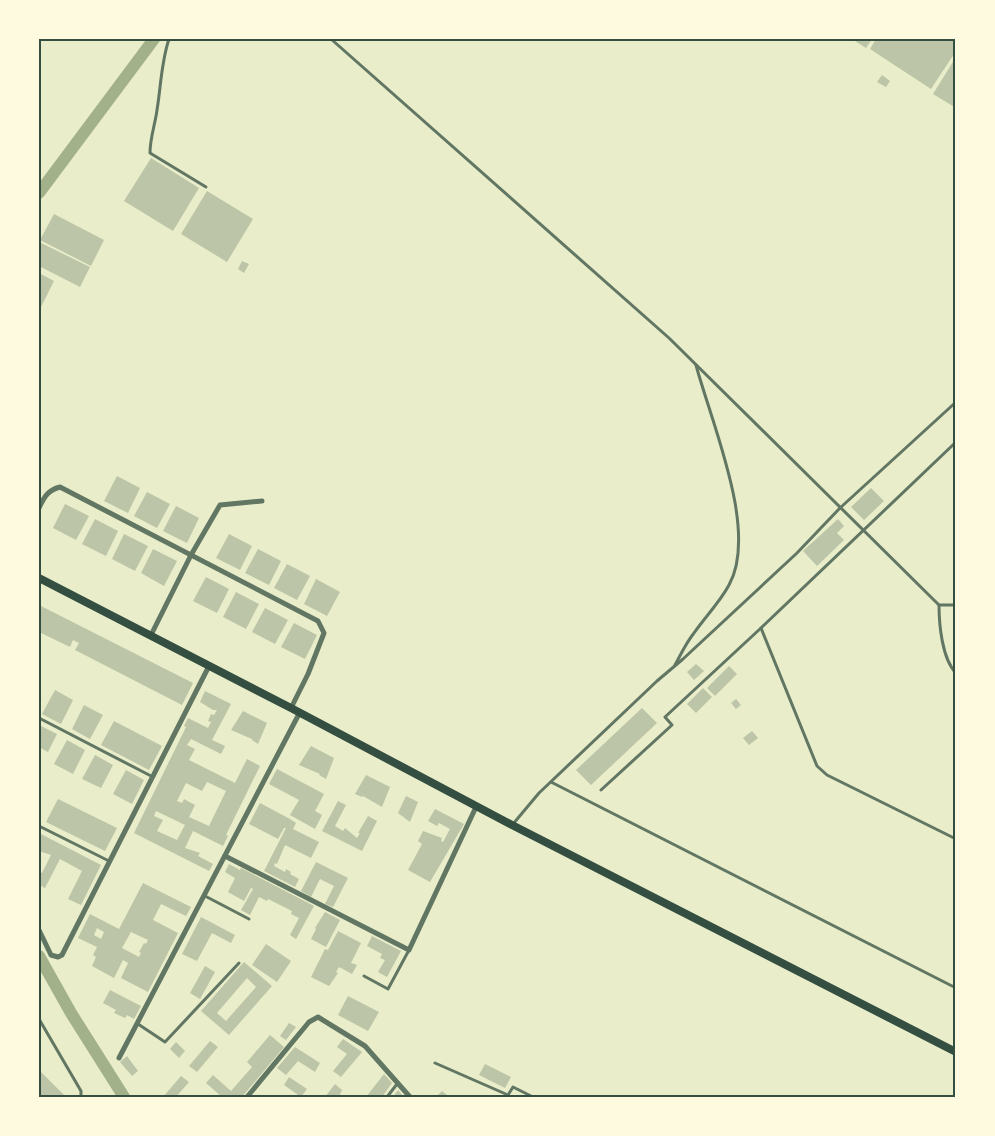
<svg xmlns="http://www.w3.org/2000/svg" width="995" height="1136" viewBox="0 0 995 1136" font-family="Literata,serif">
	<style>
		.lines { fill: none; stroke-linecap: round; stroke-linejoin: round }
		.canal { stroke: #a3b18a; stroke-width: 12 }
		.building { fill: #bcc5a7; fill-rule: evenodd }
		.service { stroke: #617663; stroke-width: 3 }
		.minor { stroke: #617663; stroke-width: 5 }
		.secondary { stroke: #344e41; stroke-width: 8 }
		.neatline { fill: none; stroke: #344e41; stroke-width: 2 }
	</style>
	<rect width="100%" height="100%" fill="#e9edc9"/>
	<g class="lines">
		<g class="canal">
			<polyline points="39,193 154,39"/>
			<polyline points="39,956 71,1013 124,1097"/>
		</g>
	</g>
	<g class="building">
		<polygon points="852,39 872,39 866,48"/>
		<polygon points="876,39 950,39 956,43 956,51 931,89 870,49"/>
		<polygon points="956,57 956,108 933,94"/>
		<polygon points="882,75 890,81 886,87 877,82"/>
		<polygon points="151,158 199,188 173,231 124,201"/>
		<polygon points="207,191 253,219 227,262 181,234"/>
		<polygon points="54,214 104,240 91,266 40,240"/>
		<polygon points="39,242 90,267 80,287 39,266"/>
		<polygon points="242,261 249,264 244,273 238,269"/>
		<polygon points="39,273 54,281 39,311"/>
		<polygon points="117,476 140,488 128,513 104,501"/>
		<polygon points="871,488 884,501 864,520 851,507"/>
		<polygon points="147,492 170,504 157,528 134,516"/>
		<polygon points="65,504 89,516 76,540 53,528"/>
		<polygon points="176,506 199,518 187,543 163,531"/>
		<polygon points="95,519 118,531 106,556 82,544"/>
		<polygon points="838,519 844,526 837,533 844,540 817,566 803,551"/>
		<polygon points="124,534 148,546 135,571 112,559"/>
		<polygon points="229,534 252,546 240,570 216,558"/>
		<polygon points="153,549 177,561 164,586 141,573"/>
		<polygon points="258,549 281,561 269,585 245,573"/>
		<polygon points="287,564 310,576 297,600 274,588"/>
		<polygon points="206,577 229,589 217,613 193,601"/>
		<polygon points="316,579 340,592 327,616 304,604"/>
		<polygon points="236,592 259,604 246,629 223,617"/>
		<polygon points="39,605 193,683 182,705 75,650 79,643 73,640 70,647 39,632 41,622 39,621"/>
		<polygon points="265,608 288,620 275,644 252,632"/>
		<polygon points="294,623 317,635 305,659 281,647"/>
		<polygon points="696,664 704,671 694,680 687,672"/>
		<polygon points="729,666 737,674 715,696 707,688"/>
		<polygon points="703,688 712,697 696,713 687,704"/>
		<polygon points="55,690 73,700 61,724 42,714"/>
		<path d="M205 691 231 704 212 740 225 746 221 754 191 739 187 745 195 749 189 760 235 783 247 759 260 766 226 835 228 836 223 846 193 831 185 848 200 853 198 856 213 864 209 871 134 833 186 727 184 726 188 718 208 728 211 722 208 721 211 714 214 715 217 710H213L200 702ZM207 782 226 791 209 826 189 817 195 805 184 799 182 803 177 801 186 783 202 791ZM156 811 185 825 177 840 157 831 163 820 154 816Z"/>
		<polygon points="736,699 741,705 736,709 731,703"/>
		<polygon points="84,705 103,715 90,739 72,729"/>
		<polygon points="642,708 657,723 591,785 576,770"/>
		<polygon points="243,711 267,723 258,744 252,740 252,739 231,730"/>
		<polygon points="114,721 162,746 149,770 101,745"/>
		<polygon points="39,725 57,734 48,752 39,747"/>
		<polygon points="752,731 758,738 749,745 743,738"/>
		<polygon points="67,740 85,750 73,774 54,764"/>
		<polygon points="311,746 334,758 326,779 319,775 320,774 299,765"/>
		<polygon points="95,755 113,765 101,788 82,779"/>
		<polygon points="277,769 324,794 315,811 322,815 315,829 290,815 299,800 269,784"/>
		<polygon points="126,770 144,780 132,804 113,794"/>
		<polygon points="366,775 390,787 382,807 363,796 362,797 355,794"/>
		<polygon points="406,796 418,802 410,822 398,813"/>
		<polygon points="58,799 117,828 105,851 46,822"/>
		<polygon points="338,801 346,805 335,826 343,831 345,828 357,838 360,833 358,833 368,816 377,821 362,851 322,831"/>
		<polygon points="260,803 290,819 296,823 293,829 319,842 311,858 285,845 277,864 275,863 274,866 285,872 286,869 291,872 290,874 299,879 295,887 264,871 286,828 284,828 278,839 249,824"/>
		<polygon points="435,809 464,824 430,882 408,870 422,844 418,841 423,831 442,838 441,841 443,842 450,829 439,823 437,826 428,821"/>
		<polygon points="39,833 101,865 81,905 68,899 82,871 60,859 45,888 39,885 39,872 42,873 51,855 39,851"/>
		<polygon points="316,862 348,878 333,907 325,904 334,886 320,879 311,897 301,891"/>
		<polygon points="229,864 240,870 241,868 314,906 296,939 290,935 299,918 291,914 292,911 268,899 267,901 259,897 250,915 241,910 253,889 251,888 244,901 228,892 235,878 225,872"/>
		<path d="M143 883 191 907 186 916 161 904 153 920 178 933 148 992 121 978 128 963 123 960 114 978 92 966 96 957 93 955 97 947 78 938 90 914 119 929ZM97 928 104 932 101 939 94 935ZM131 932 148 940 146 944 144 943 139 952 141 953 139 957 122 948Z"/>
		<polygon points="325,912 340,920 326,947 311,939 316,929 315,928"/>
		<polygon points="201,917 235,935 231,943 212,933 197,961 182,954"/>
		<polygon points="338,931 361,943 351,963 357,965 352,974 339,967 336,972 338,973 329,986 311,977 325,949 328,950"/>
		<polygon points="372,936 401,951 387,977 378,972 385,960 380,958 382,954 367,946"/>
		<polygon points="266,944 291,961 277,982 252,965"/>
		<path d="M244 962 272 986 229 1035 201 1011ZM247 978 256 987 226 1021 217 1013Z"/>
		<polygon points="205,966 215,972 200,999 190,993"/>
		<polygon points="110,990 141,1006 134,1019 127,1015 125,1018 114,1013 116,1010 103,1003"/>
		<polygon points="348,996 379,1012 368,1031 338,1015"/>
		<polygon points="289,1023 296,1027 286,1040 280,1036"/>
		<polygon points="270,1035 284,1047 242,1097 222,1097 206,1083 213,1075 231,1091 252,1067 247,1062"/>
		<polygon points="343,1039 362,1052 341,1077 333,1071 347,1054 337,1047"/>
		<polygon points="210,1041 218,1047 197,1072 189,1066"/>
		<polygon points="176,1042 185,1051 179,1058 170,1049"/>
		<polygon points="295,1047 320,1063 315,1072 298,1061 286,1075 277,1068"/>
		<polygon points="127,1056 138,1071 132,1076 120,1062"/>
		<polygon points="485,1064 511,1077 505,1088 479,1075"/>
		<polygon points="39,1070 66,1097 39,1097"/>
		<polygon points="384,1074 392,1083 382,1097 366,1097"/>
		<polygon points="181,1076 189,1082 176,1097 163,1097"/>
		<polygon points="289,1077 307,1089 301,1097 284,1085"/>
		<polygon points="335,1084 342,1090 339,1097 325,1097"/>
		<polygon points="398,1090 404,1097 393,1097"/>
		<polygon points="442,1091 447,1095 445,1097 436,1097"/>
	</g>
	<g class="lines">
		<g class="service">
			<path d="M169 39C161 63 161 86 157 110 155 125 150 138 150 153L206 187"/>
			<polyline points="331,39 669,338 939,605 956,605"/>
			<polyline points="956,442 761,628 817,766 827,775 956,839"/>
			<path d="M939 605C939 624 942 659 956 673"/>
			<path d="M675 665C681 654 686 643 694 633 705 617 720 602 729 585 759 531 711 422 696 365"/>
			<polyline points="39,718 153,777"/>
			<polyline points="551,782 956,988"/>
			<polyline points="601,790 672,725 665,717 761,628"/>
			<polyline points="513,824 539,793 657,681 683,659 797,553 840,508 956,402"/>
			<polyline points="39,826 109,861"/>
			<polyline points="205,896 249,919"/>
			<polyline points="364,976 388,989 409,950"/>
			<polyline points="39,1019 81,1091 81,1097"/>
			<polyline points="138,1024 165,1042 239,963"/>
			<polyline points="435,1063 508,1095 513,1087 533,1097"/>
			<polyline points="387,1097 397,1084"/>
		</g>
		<g class="minor">
			<path d="M39 508C44 497 48 490 60 487L318 621 324 633 308 674 291 708"/>
			<polyline points="151,635 191,555 220,505 262,501"/>
			<polyline points="225,856 409,950 476,807"/>
			<polyline points="39,930 51,955 58,957 62,955 209,666"/>
			<polyline points="119,1058 300,712"/>
			<polyline points="247,1097 309,1022 318,1017 365,1046 410,1097"/>
		</g>
		<polyline class="secondary" points="39,578 291,708 512,825 956,1052"/>
	</g>
	<rect width="995" height="1136" fill="none" stroke="#fefae0" stroke-width="81"/>
	<rect x="40" y="40" width="914" height="1056" class="neatline"/>
</svg>
